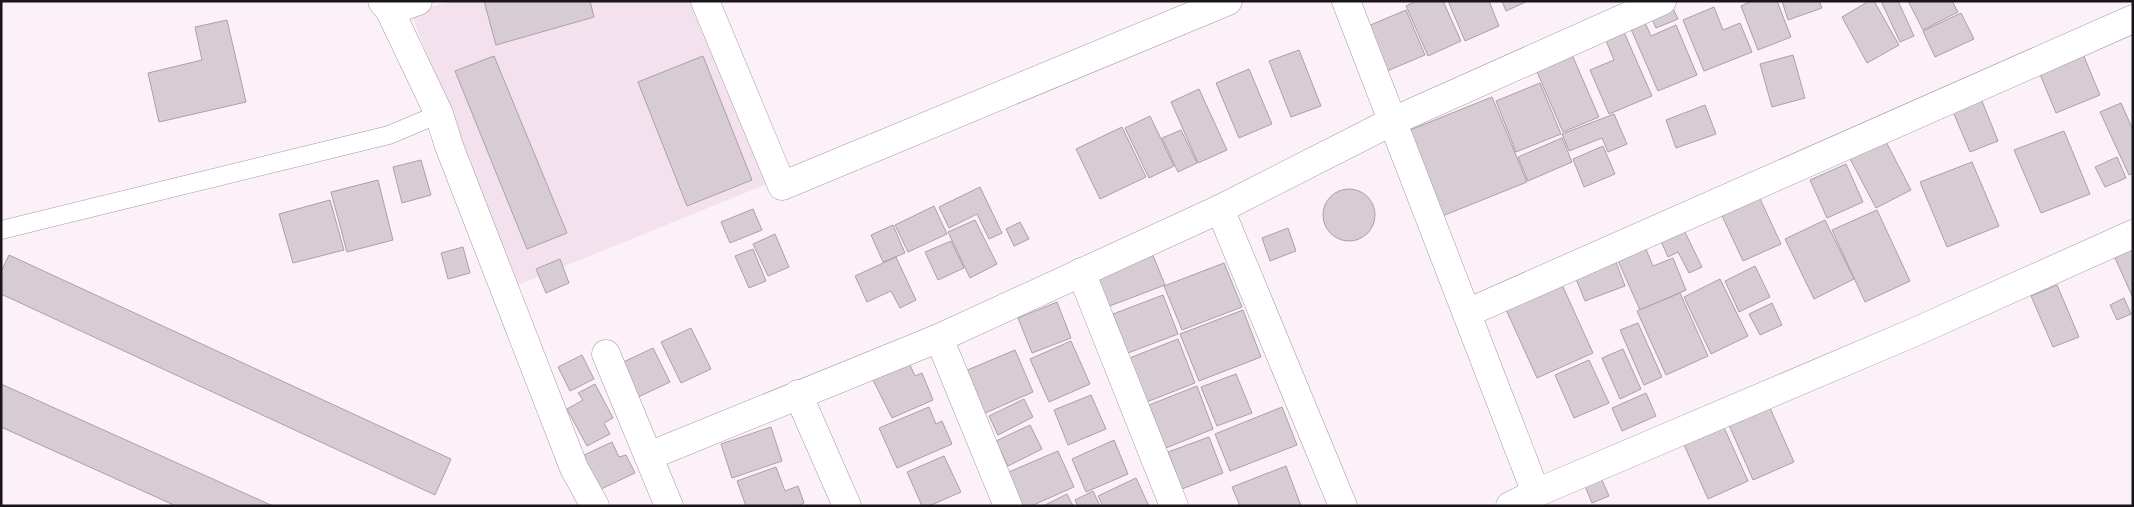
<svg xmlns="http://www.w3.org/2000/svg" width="2134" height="507" viewBox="0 0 2134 507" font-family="Barlow,sans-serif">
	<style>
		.built { fill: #f3e1ed }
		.building { fill: #d8ccd4; stroke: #aba0a8 }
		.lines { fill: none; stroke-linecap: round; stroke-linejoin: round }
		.lane-casing { stroke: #a499a0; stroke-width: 19 }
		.street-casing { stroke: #a499a0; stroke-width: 29 }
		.lane { stroke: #fff; stroke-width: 18 }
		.street { stroke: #fff; stroke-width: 28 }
	</style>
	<rect width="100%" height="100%" fill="#fcf1f9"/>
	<polygon class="built" points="449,1 691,1 767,184 518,285 411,14"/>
	<g class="building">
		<polygon points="484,1 590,1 594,17 496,45"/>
		<polygon points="1416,1 1443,1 1461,41 1428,56 1406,6"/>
		<polygon points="1448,1 1489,1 1499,26 1465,41"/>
		<polygon points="1502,1 1528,1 1506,11"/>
		<polygon points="1752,1 1777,1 1791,37 1758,50 1741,6"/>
		<polygon points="1782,1 1819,1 1822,8 1788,20"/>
		<polygon points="1869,1 1874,1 1899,45 1867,63 1842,17"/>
		<polygon points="1881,1 1898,1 1914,36 1900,42"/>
		<polygon points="1908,1 1952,1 1958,12 1923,30"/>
		<polygon points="1671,4 1678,19 1656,28 1649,13"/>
		<polygon points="1714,7 1723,30 1740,23 1752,52 1704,71 1683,20"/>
		<polygon points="1406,10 1425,55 1380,74 1361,29"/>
		<polygon points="1961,13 1974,39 1935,57 1923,31"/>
		<polygon points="1642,16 1651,36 1676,25 1697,75 1658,91 1628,22"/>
		<polygon points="227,20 246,102 159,122 148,73 202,60 195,27"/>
		<polygon points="1620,23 1652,96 1609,114 1590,70 1614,60 1602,31"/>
		<polygon points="1299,50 1321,106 1291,117 1269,61"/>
		<polygon points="1570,50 1599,117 1563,132 1534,65"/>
		<polygon points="2083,54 2100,95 2056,113 2039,72"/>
		<polygon points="1793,55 1805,98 1772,107 1760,64"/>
		<polygon points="494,56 567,233 527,249 455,71"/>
		<polygon points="703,56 752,180 687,206 638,82"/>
		<polygon points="1249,69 1272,124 1239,138 1216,83"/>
		<polygon points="1540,83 1561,134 1516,152 1496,101"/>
		<polygon points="1199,89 1227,150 1198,163 1171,102"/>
		<polygon points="1980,96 1998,141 1970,152 1951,107"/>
		<polygon points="1492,97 1527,182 1435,219 1400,134"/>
		<polygon points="2121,103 2133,130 2133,173 2129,175 2100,112"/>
		<polygon points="1705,105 1716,134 1676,148 1666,120"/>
		<polygon points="1614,114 1627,144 1608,152 1602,138 1569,151 1562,134"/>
		<polygon points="1150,116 1174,166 1149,178 1125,128"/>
		<polygon points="1122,127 1146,177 1100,199 1076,149"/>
		<polygon points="1181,130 1197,163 1178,172 1162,138"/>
		<polygon points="2064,131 2090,194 2041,213 2014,150"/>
		<polygon points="1882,134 1911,190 1876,208 1847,153"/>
		<polygon points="1562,138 1572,162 1528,181 1518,157"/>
		<polygon points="1603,146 1615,174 1584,187 1573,159"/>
		<polygon points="2117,157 2126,178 2105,187 2095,167"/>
		<polygon points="421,160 431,195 402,203 393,167"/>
		<polygon points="1972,162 1999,226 1947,247 1920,182"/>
		<polygon points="1846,164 1863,202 1827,218 1810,180"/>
		<polygon points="378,180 393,240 347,252 331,192"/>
		<polygon points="980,187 1002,233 989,239 977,214 949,228 939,207"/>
		<polygon points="1755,188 1781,244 1743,261 1717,205"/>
		<circle cx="1349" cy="215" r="26"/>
		<polygon points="330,200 344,250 293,263 279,214"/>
		<polygon points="934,206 947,234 908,252 895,225"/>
		<polygon points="753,209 762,230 730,243 721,222"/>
		<polygon points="1877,210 1910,281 1865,302 1832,230"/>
		<polygon points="975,220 997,264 970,278 948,232"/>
		<polygon points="1825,220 1854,279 1814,299 1785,239"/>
		<polygon points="1020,222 1029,239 1014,246 1006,229"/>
		<polygon points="893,225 905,253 883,262 871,235"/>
		<polygon points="1288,228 1296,251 1270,261 1262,238"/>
		<polygon points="1683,228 1702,267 1689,273 1678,252 1668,257 1660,239"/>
		<polygon points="775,234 789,267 768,276 753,244"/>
		<polygon points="2133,240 2133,298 2111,249"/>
		<polygon points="951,241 964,268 938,280 925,252"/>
		<polygon points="1643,242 1653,266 1673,258 1686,290 1640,310 1615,254"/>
		<polygon points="463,247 470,273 448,279 441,253"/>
		<polygon points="1150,248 1165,285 1107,307 1093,270"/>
		<polygon points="753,249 766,281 749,288 735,256"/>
		<polygon points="1613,254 1625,286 1585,301 1572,269"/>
		<polygon points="9,255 451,459 435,495 1,294 1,272"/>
		<polygon points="896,257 916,300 900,308 891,291 867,302 855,276"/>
		<polygon points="560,259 569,283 546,293 536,269"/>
		<polygon points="1224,263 1242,307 1182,330 1164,286"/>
		<polygon points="1755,266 1770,297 1739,312 1725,281"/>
		<polygon points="1559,278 1593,353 1537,378 1503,303"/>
		<polygon points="1720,279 1748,336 1711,354 1684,297"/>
		<polygon points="2057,285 2079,337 2053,347 2031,296"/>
		<polygon points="1680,293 1708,356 1666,375 1637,311"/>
		<polygon points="1163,295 1178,334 1128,353 1113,314"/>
		<polygon points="2124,298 2131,314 2117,320 2110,305"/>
		<polygon points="1057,302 1071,338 1032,353 1018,318"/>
		<polygon points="1772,303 1782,325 1760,335 1749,314"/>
		<polygon points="1243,310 1261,357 1199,381 1180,334"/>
		<polygon points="1638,323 1662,377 1644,385 1620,330"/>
		<polygon points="691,328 711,369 681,383 661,342"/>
		<polygon points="1178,339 1195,383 1144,403 1127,359"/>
		<polygon points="1071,341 1090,384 1049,402 1030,359"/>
		<polygon points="653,348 670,382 634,399 617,365"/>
		<polygon points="1623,349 1641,389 1620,399 1602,358"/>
		<polygon points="1015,350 1033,392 983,414 965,371"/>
		<polygon points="582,355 594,379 570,391 558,367"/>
		<polygon points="906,356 915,376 922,373 933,400 892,418 869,372"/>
		<polygon points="1589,360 1609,403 1574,418 1555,375"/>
		<polygon points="1236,374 1252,413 1217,426 1201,387"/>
		<polygon points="1,384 273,506 176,506 1,427"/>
		<polygon points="595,384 613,418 604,423 610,434 587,446 567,409 583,400 578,393"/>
		<polygon points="1197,386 1213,429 1166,448 1149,405"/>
		<polygon points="1646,393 1656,416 1622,431 1612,408"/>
		<polygon points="1091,395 1106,429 1068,445 1054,410"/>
		<polygon points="1024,399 1033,417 998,435 989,416"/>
		<polygon points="1766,399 1794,462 1753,480 1725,416"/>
		<polygon points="929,407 936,424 942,421 952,444 897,468 879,428"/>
		<polygon points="1282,407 1297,445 1230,471 1215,434"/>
		<polygon points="1722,423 1748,481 1708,499 1682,440"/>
		<polygon points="1030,425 1042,449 1008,466 996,441"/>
		<polygon points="771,427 782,461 732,478 721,444"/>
		<polygon points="1209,437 1223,473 1182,489 1168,452"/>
		<polygon points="1114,440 1128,474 1086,492 1072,459"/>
		<polygon points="612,442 619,457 626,455 635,473 599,490 582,456"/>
		<polygon points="1058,451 1074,487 1031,506 1019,506 1004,474"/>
		<polygon points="944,456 961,492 929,506 922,506 907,472"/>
		<polygon points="1286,466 1301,506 1240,506 1232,487"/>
		<polygon points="776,467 785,491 798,486 804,503 797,506 746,506 737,481"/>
		<polygon points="1598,471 1609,496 1592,503 1582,479"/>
		<polygon points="1136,478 1149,506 1103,506 1098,496"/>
		<polygon points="1093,491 1100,506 1078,506 1075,500"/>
		<polygon points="1067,494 1073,506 1043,506"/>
	</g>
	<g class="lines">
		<defs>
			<polyline id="lane" points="1,230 389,135 439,114"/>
			<g id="street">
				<polyline points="382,1 390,11 439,114 449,146 574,468 595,506"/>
				<polyline points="705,1 782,186 1228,1"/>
				<polyline points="1346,1 1536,493"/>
				<polyline points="390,11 418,1"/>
				<polyline points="1220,209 1343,506"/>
				<polyline points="1081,272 1174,506"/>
				<polyline points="1467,313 2133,19"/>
				<polyline points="939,338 1008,506"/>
				<polyline points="606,354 669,506"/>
				<polyline points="798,394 847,506"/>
				<polyline points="649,456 939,338 1220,209 1391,122 1662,1"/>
				<polyline points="1510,506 1536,493 1917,331 2133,234"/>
			</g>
		</defs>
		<use href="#lane" class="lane-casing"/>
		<use href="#street" class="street-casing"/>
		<use href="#lane" class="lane"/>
		<use href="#street" class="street"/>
	</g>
	<rect width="2134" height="507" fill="none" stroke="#191518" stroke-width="5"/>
</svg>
